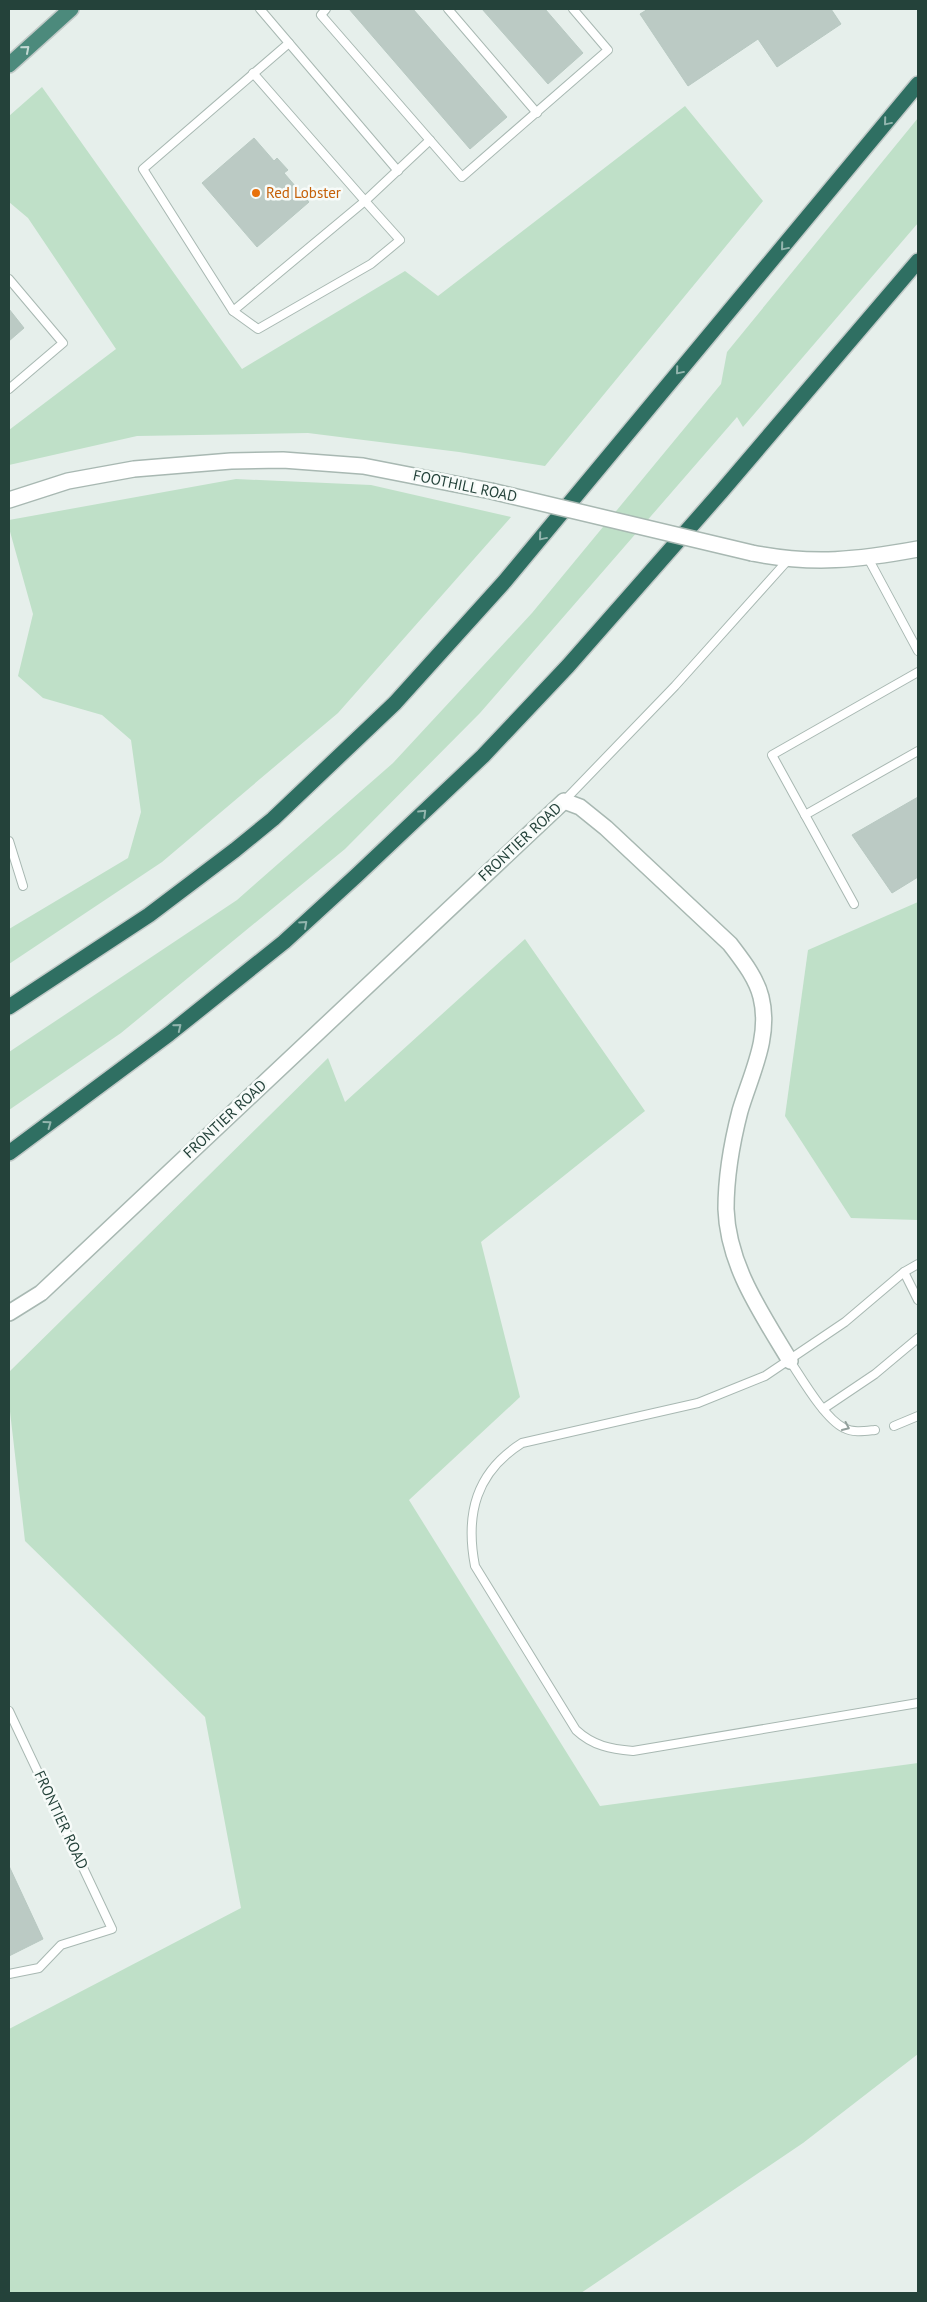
<svg xmlns="http://www.w3.org/2000/svg" width="927" height="2302" viewBox="0 0 927 2302" font-family="'PT Sans',sans-serif">
	<style>
		.green { fill: #bfe0c8 }
		.building { fill: #bbcac4; stroke: #b8c9c2 }
		.lines { fill: none; stroke-linecap: round; stroke-linejoin: round }
		.service-casing { stroke: #a8b8b2; stroke-width: 10 }
		.minor-casing { stroke: #a8b8b2; stroke-width: 18 }
		.tertiary-casing { stroke: #a8b8b2; stroke-width: 18 }
		.trunk-casing { stroke: #c2cac8; stroke-width: 18 }
		.motorway-casing { stroke: #c2cac8; stroke-width: 18 }
		.service { stroke: #fff; stroke-width: 8 }
		.minor { stroke: #fff; stroke-width: 15 }
		.tertiary { stroke: #fff; stroke-width: 15 }
		.trunk { stroke: #4c8a7c; stroke-width: 15 }
		.motorway { stroke: #2f6f62; stroke-width: 15 }
		.tertiary-bridge-casing { stroke: #a8b8b2; stroke-width: 18; stroke-linecap: butt }
		.tertiary-bridge { stroke: #fff; stroke-width: 15 }
		.oneway { stroke: #c4d9d4 }
		.oneway2 { stroke: #93b5ae }
		.oneway3 { stroke: #92a09c }
		.food-dot { fill: #e8710a; stroke: #f7fbf9; stroke-width: 2 }
		.labels { text-anchor: middle; stroke-width: 5; stroke-linejoin: round; paint-order: stroke }
		.food-label { font-size: 15px; fill: #c56008; stroke: #f7fbf9; text-anchor: start }
		.street-label { font-size: 15px; fill: #24423a; stroke: #f7fbf9 }
	</style>
	<rect width="100%" height="100%" fill="#e6efeb"/>
	<g class="green">
		<polygon points="42,87 242,369 405,271 438,296 685,106 763,201 545,466 459,452 308,433 137,436 9,465 9,430 116,349 28,218 9,202 9,116"/>
		<polygon points="918,118 918,223 743,427 737,417 480,713 345,849 121,1033 9,1110 9,1052 237,900 393,763 532,613 721,384 727,352"/>
		<polygon points="236,479 371,485 511,517 338,713 162,862 9,964 9,929 128,858 141,812 131,740 102,715 43,698 18,676 33,614 9,528 9,520"/>
		<polygon points="918,902 918,1220 851,1218 785,1116 808,950"/>
		<polygon points="525,939 645,1111 481,1242 520,1397 409,1500 600,1806 918,1763 918,2054 803,2143 581,2293 9,2293 9,2029 241,1908 205,1717 25,1541 9,1403 9,1372 328,1058 345,1102"/>
	</g>
	<g class="building">
		<polygon points="349,9 413,9 507,117 470,149"/>
		<polygon points="482,9 545,9 583,53 548,84"/>
		<polygon points="648,9 831,9 841,24 777,67 758,39 688,86 640,14"/>
		<polygon points="254,138 274,161 277,158 288,170 284,173 309,202 257,247 202,183"/>
		<polygon points="9,309 24,328 9,341"/>
		<polygon points="918,797 918,877 892,893 852,835"/>
		<polygon points="9,1866 43,1939 9,1956"/>
	</g>
	<g class="lines">
		<defs>
			<g id="service">
				<polyline points="260,9 398,171"/>
				<polyline points="326,9 321,15 462,177 608,50 573,9"/>
				<polyline points="448,9 537,113"/>
				<polyline points="289,43 143,169 233,311 258,329 371,264 400,240 365,201 430,140"/>
				<polyline points="9,279 63,343 9,389"/>
				<polyline points="233,311 365,201 253,73"/>
				<polyline points="868,558 918,651"/>
				<polyline points="564,801 675,686 788,560"/>
				<polyline points="805,815 918,751"/>
				<polyline points="9,841 23,886"/>
				<polyline points="854,904 772,755 918,672"/>
				<path d="M918 1264 904 1272 845 1322 765 1376 698 1403 522 1443C476 1472 465 1514 475 1566L576 1730C593 1746 611 1749 633 1751L918 1703"/>
				<polyline points="904,1272 918,1300"/>
				<path d="M790 1361C802 1379 825 1419 844 1428 853 1433 865 1431 875 1430"/>
				<polyline points="823,1409 875,1374 918,1338"/>
				<polyline points="894,1426 918,1416"/>
				<polyline points="9,1711 112,1929 61,1945 39,1968 9,1974"/>
			</g>
			<path id="minor" d="M9 1313 41 1293 564 801 580 807 606 828 730 944C742 960 756 977 761 997 771 1037 751 1074 740 1111 732 1142 726 1176 726 1209 728 1266 762 1314 790 1361"/>
			<g id="tertiary">
				<polyline points="9,500 68,481 134,469 231,461 283,460 363,466 491,491"/>
				<path d="M752 553C813 565 858 560 918 549"/>
			</g>
			<polyline id="trunk" points="9,65 71,9"/>
			<g id="motorway">
				<polyline points="9,1007 149,915 235,850 273,819 395,703 505,581 918,84"/>
				<polyline points="9,1153 169,1034 284,942 356,876 483,756 568,666 721,492 918,261"/>
			</g>
		</defs>
		<use href="#service" class="service-casing"/>
		<use href="#minor" class="minor-casing"/>
		<use href="#tertiary" class="tertiary-casing"/>
		<use href="#trunk" class="trunk-casing"/>
		<use href="#motorway" class="motorway-casing"/>
		<use href="#service" class="service"/>
		<use href="#minor" class="minor"/>
		<use href="#tertiary" class="tertiary"/>
		<use href="#trunk" class="trunk"/>
		<use href="#motorway" class="motorway"/>
		<defs>
			<polyline id="tertiary-bridge" points="491,491 752,553"/>
		</defs>
		<use href="#tertiary-bridge" class="tertiary-bridge-casing"/>
		<use href="#tertiary-bridge" class="tertiary-bridge"/>
	</g>
	<defs><path id="oneway-chevron" d="M-2-3.5L2.5 0L-2 3.5" fill="none" stroke-width="1.6" stroke-linecap="round" stroke-linejoin="round" transform="scale(1.25)"/></defs>
	<use class="oneway" href="#oneway-chevron" transform="translate(26 49) rotate(-41)"/>
	<g class="oneway2">
		<use href="#oneway-chevron" transform="translate(887 122) rotate(130)"/>
		<use href="#oneway-chevron" transform="translate(784 247) rotate(130)"/>
		<use href="#oneway-chevron" transform="translate(679 371) rotate(130)"/>
		<use href="#oneway-chevron" transform="translate(542 537) rotate(130)"/>
		<use href="#oneway-chevron" transform="translate(423 813) rotate(-44)"/>
		<use href="#oneway-chevron" transform="translate(304 924) rotate(-42)"/>
		<use href="#oneway-chevron" transform="translate(178 1027) rotate(-39)"/>
		<use href="#oneway-chevron" transform="translate(48 1124) rotate(-36)"/>
	</g>
	<use class="oneway3" href="#oneway-chevron" transform="translate(846 1427) rotate(25)"/>
	<circle class="food-dot" cx="256" cy="193" r="5"/>
	<g class="labels">
		<g class="food-label">
			<text x="266" y="198">Red Lobster</text>
		</g>
		<g class="street-label">
			<text transform="translate(465 486) rotate(12)" y="5">FOOTHILL ROAD</text>
			<text transform="translate(520 842) rotate(-43)" y="5">FRONTIER ROAD</text>
			<text transform="translate(225 1119) rotate(-43)" y="5">FRONTIER ROAD</text>
			<text transform="translate(61 1820) rotate(65)" y="5">FRONTIER ROAD</text>
		</g>
	</g>
	<rect width="927" height="2302" fill="none" stroke="#24423a" stroke-width="20"/>
</svg>
